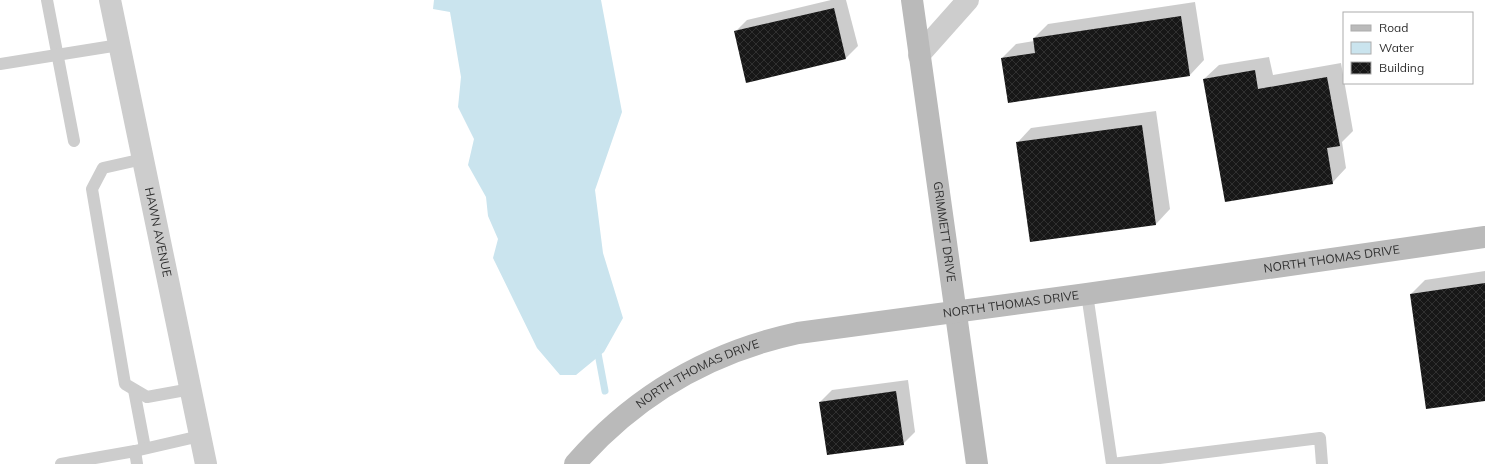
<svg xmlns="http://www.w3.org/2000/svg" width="1485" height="464" viewBox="0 0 1485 464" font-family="Mulish,sans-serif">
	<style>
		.water { fill: #cae4ee }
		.shadow { fill: #0003 }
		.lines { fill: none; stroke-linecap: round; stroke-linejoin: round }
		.stream { stroke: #cae4ee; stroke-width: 7 }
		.building { fill: url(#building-cross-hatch) }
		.lane { stroke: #cdcdcd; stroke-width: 12 }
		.street { stroke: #cdcdcd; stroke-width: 22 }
		.secondary { stroke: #bababa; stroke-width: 22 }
		.labels { text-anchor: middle; stroke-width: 4; stroke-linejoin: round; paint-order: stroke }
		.street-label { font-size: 12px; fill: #303030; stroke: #fff }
	</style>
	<defs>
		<pattern id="building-cross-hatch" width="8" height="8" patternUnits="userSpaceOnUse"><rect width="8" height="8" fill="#171717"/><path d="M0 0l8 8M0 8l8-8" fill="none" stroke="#303030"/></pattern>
	</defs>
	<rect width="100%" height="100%" fill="#fff"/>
	<polygon class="water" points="434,0 601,0 622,112 595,190 603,253 623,318 604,352 576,375 560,375 537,348 493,258 498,239 488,216 486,197 468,165 474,139 458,107 461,77 450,12 433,9"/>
	<g class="shadow">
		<polygon points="831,0 846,0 858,46 846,58 747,81 735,32 747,20"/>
		<polygon points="1195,2 1204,60 1190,75 1008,102 1002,58 1016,44 1034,41 1034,38 1048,24"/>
		<polygon points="1269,57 1273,75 1341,63 1353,131 1342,142 1346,168 1332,183 1204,79 1219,65"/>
		<polygon points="1156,111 1170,209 1156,224 1017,143 1031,128"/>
		<polygon points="1485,271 1485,400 1411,294 1425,280"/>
		<polygon points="908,380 915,432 903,444 820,402 832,390"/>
	</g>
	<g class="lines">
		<polyline class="stream" points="597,348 605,391"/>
	</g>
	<g class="building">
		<polygon points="834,8 846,59 746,83 734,31"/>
		<polygon points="1181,16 1190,76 1008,103 1001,58 1035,53 1033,38"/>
		<polygon points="1255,70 1258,89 1327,77 1340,146 1327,148 1333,184 1225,202 1203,79"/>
		<polygon points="1142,125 1156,225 1030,242 1016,142"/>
		<polygon points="1485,283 1485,401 1426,409 1410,294"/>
		<polygon points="896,391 904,445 827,455 819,402"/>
	</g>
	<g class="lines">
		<g class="lane">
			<polyline points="47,0 74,141"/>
			<polyline points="0,64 119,45"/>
			<polyline points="143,159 103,168 92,189 125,384 147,397 191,389"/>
			<polyline points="1087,294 1112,464"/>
			<polyline points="134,390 145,448"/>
			<polyline points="61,464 135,451"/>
			<polyline points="137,464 135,451 200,436"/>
			<polyline points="1112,464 1320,438 1322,464"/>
		</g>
		<g class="street">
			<path id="s1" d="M110 0 206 464"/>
			<polyline points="919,55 968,0"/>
		</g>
		<g class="secondary">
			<path id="s2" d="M912 0 977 464"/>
			<path id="s3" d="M575 464C634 396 710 352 798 333L1087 294 1485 237"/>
		</g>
	</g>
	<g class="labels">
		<g class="street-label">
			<text dy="4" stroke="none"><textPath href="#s1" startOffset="237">HAWN AVENUE</textPath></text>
			<text dy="4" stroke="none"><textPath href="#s2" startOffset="234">GRIMMETT DRIVE</textPath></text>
			<text dy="4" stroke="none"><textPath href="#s3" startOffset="802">NORTH THOMAS DRIVE</textPath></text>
			<text dy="4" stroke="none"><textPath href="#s3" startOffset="478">NORTH THOMAS DRIVE</textPath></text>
			<text dy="4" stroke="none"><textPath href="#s3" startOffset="154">NORTH THOMAS DRIVE</textPath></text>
		</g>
	</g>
	<rect x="1343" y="12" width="130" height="72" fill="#ffffff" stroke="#acacac"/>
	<rect x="1351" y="25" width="20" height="6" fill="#bababa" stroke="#acacac"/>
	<text x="1379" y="32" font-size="12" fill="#303030">Road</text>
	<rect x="1351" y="42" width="20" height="12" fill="#cae4ee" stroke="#acacac"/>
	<text x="1379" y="52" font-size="12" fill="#303030">Water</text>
	<rect x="1351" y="62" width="20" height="12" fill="url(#building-cross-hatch)" stroke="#acacac"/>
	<text x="1379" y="72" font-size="12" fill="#303030">Building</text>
</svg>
